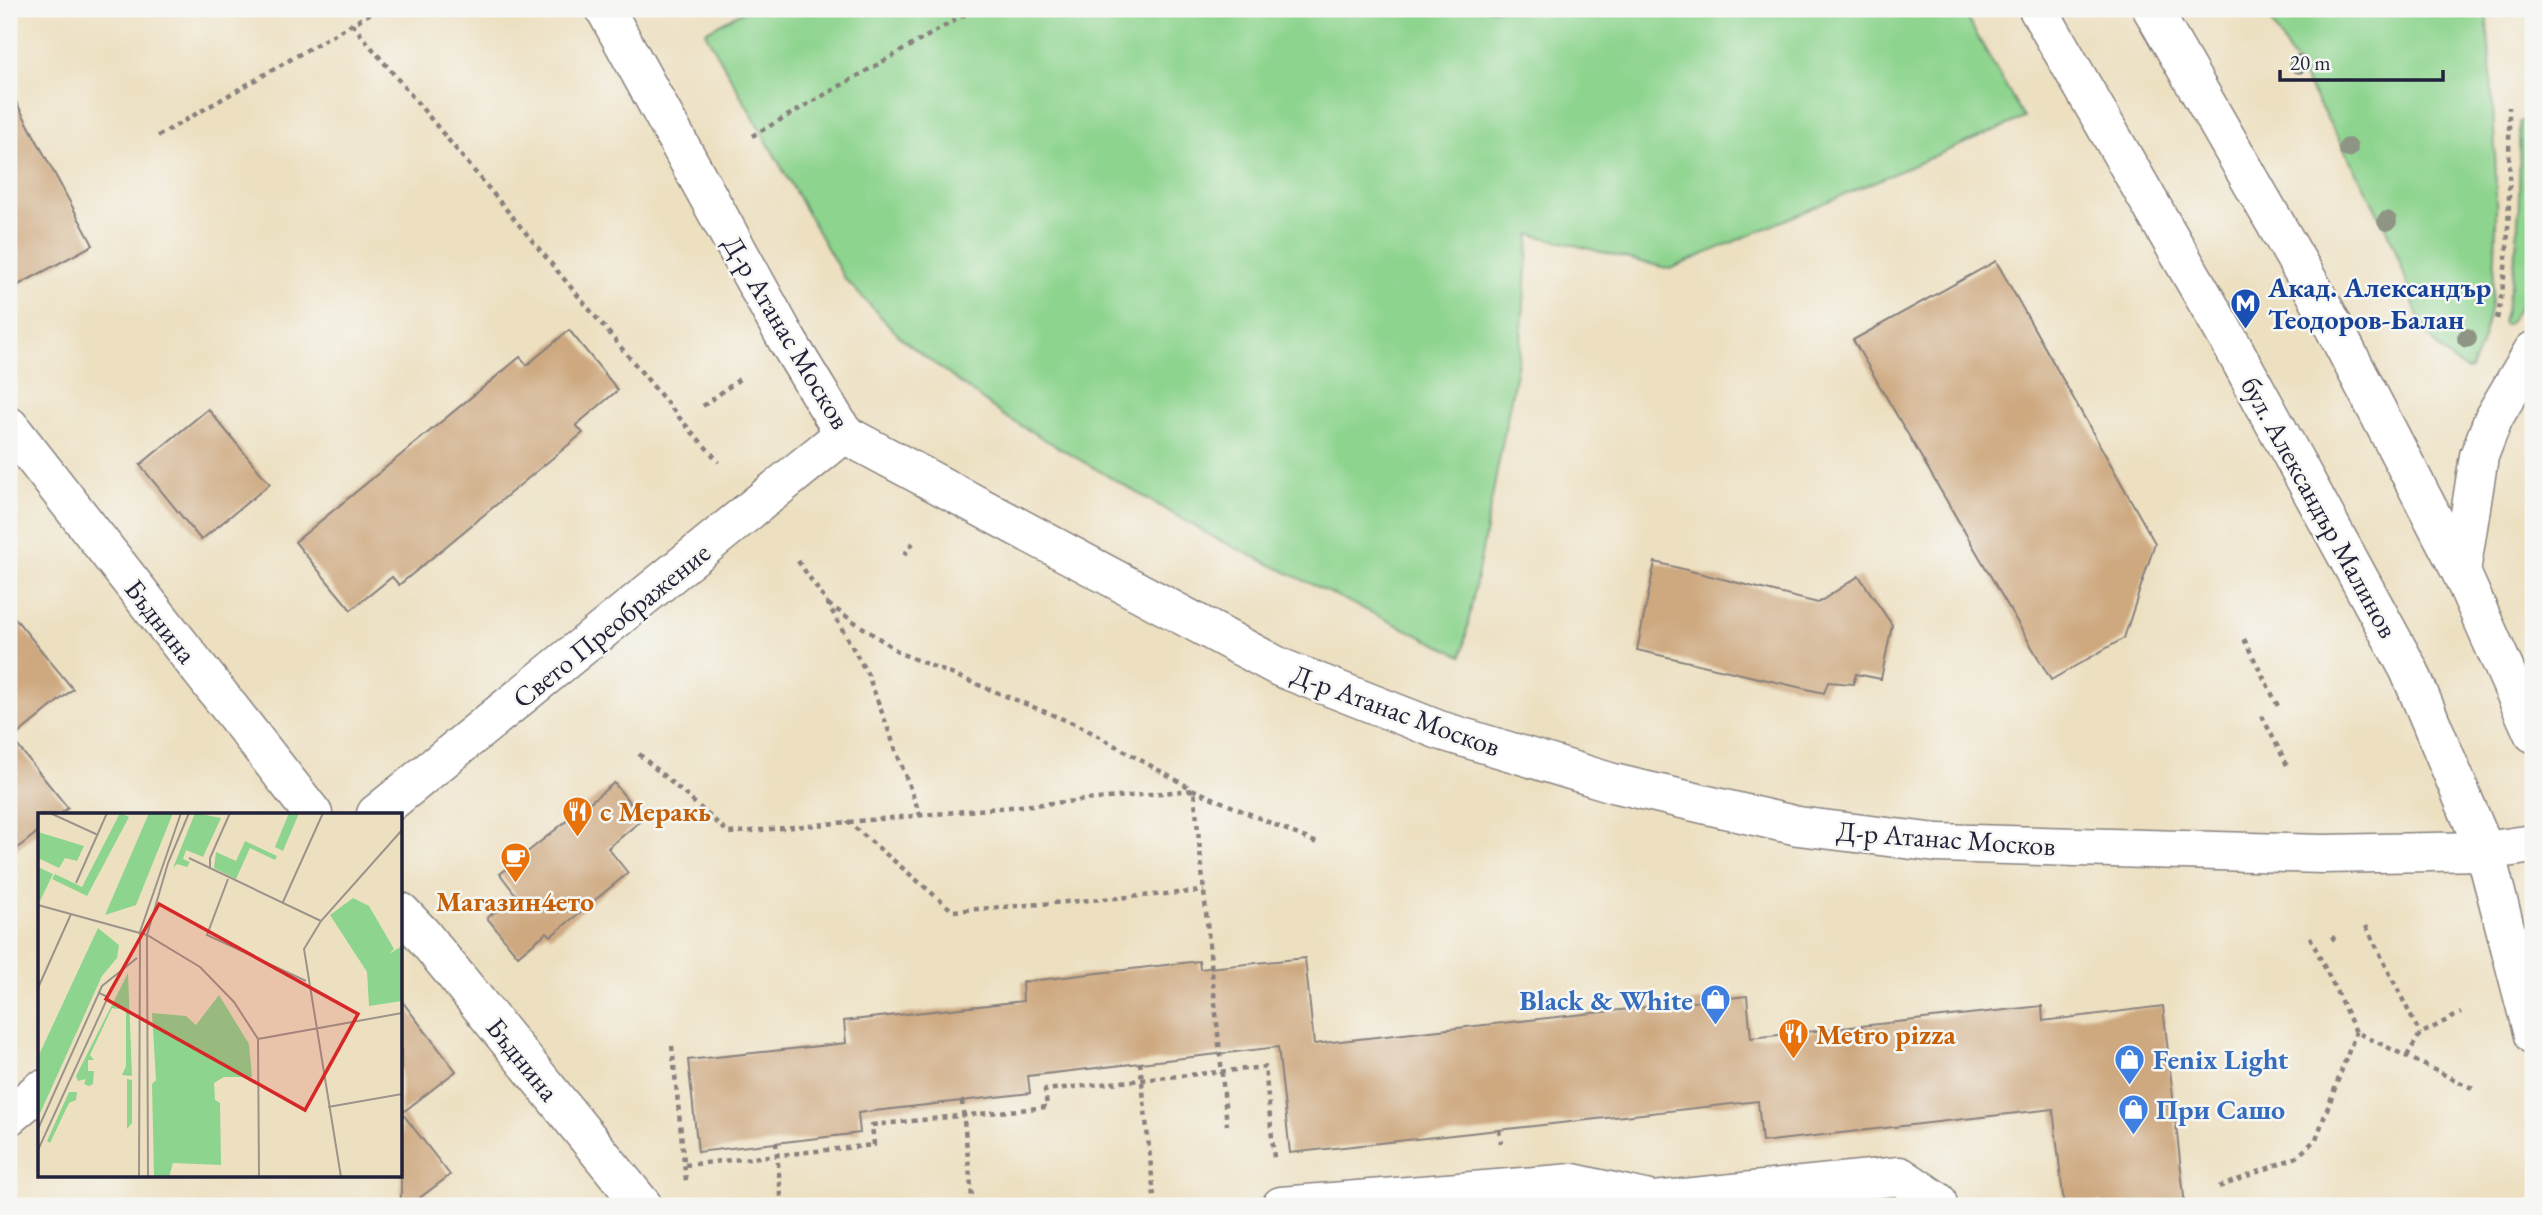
<svg xmlns="http://www.w3.org/2000/svg" width="2542" height="1215" viewBox="0 0 2542 1215" font-family="'EB Garamond',serif">
	<style>
		.green { fill: #8dd48e; stroke: #587b64; stroke-width: 2 }
		.building { fill: #cea980 }
		.lines { fill: none; stroke-linecap: round; stroke-linejoin: round }
		.street-casing { stroke: #88817e; stroke-width: 41 }
		.secondary-casing { stroke: #88817e; stroke-width: 41 }
		.primary-casing { stroke: #88817e; stroke-width: 41 }
		.path { stroke: #88817e; stroke-width: 4.5; stroke-dasharray: 5 5; stroke-linecap: butt }
		.street { stroke: #fff; stroke-width: 38 }
		.secondary { stroke: #fff; stroke-width: 38 }
		.primary { stroke: #fff; stroke-width: 38 }
		.tree { fill: #8f9585 }
		.labels { text-anchor: middle; stroke-width: 5; stroke-linejoin: round; paint-order: stroke }
		.transit-label { font-size: 28px; font-weight: bold; fill: #164399; stroke: #f6f6f2; text-anchor: start }
		.street-label { font-size: 28px; fill: #22223b; stroke: #f6f6f2 }
		.food-label { font-size: 28px; font-weight: bold; fill: #c56008; stroke: #f6f6f2; text-anchor: start }
		.shop-label { font-size: 28px; font-weight: bold; fill: #366cbe; stroke: #f6f6f2; text-anchor: start }
		.inset-road { fill: none; stroke: #9c948b; stroke-width: 2 }
		.view { fill: #d62828; fill-opacity: 0.15; stroke: #d62828; stroke-width: 3.5 }
		.inset-edge { fill: none; stroke: #22223b; stroke-width: 3.5 }
	</style>
	<rect width="100%" height="100%" fill="#f6f6f2"/>
	<filter id="ink" filterUnits="userSpaceOnUse"><feTurbulence type="fractalNoise" baseFrequency=".0143" numOctaves="2"/><feDisplacementMap in="SourceGraphic" scale="14" xChannelSelector="R" yChannelSelector="G"/><feConvolveMatrix kernelMatrix="1 2 1 2 8 2 1 2 1" color-interpolation-filters="sRGB"/></filter>
	<filter id="wash" filterUnits="userSpaceOnUse"><feTurbulence type="fractalNoise" baseFrequency=".00686" numOctaves="4" result="noise"/><feDisplacementMap in="SourceGraphic" scale="28" xChannelSelector="R" yChannelSelector="G"/><feGaussianBlur stdDeviation="1.57" result="paint"/><feColorMatrix in="noise" values="0 0 0 0 0 0 0 0 0 0 0 0 0 0 0 0 0 1.4 0 .05"/><feComposite in="paint" operator="in"/></filter>
	<g filter="url(#wash)">
		<rect width="100%" height="100%" fill="#ede0c1"/>
		<g class="green">
			<polygon points="747,9 1962,9 2024,118 1670,269 1530,234 1520,350 1462,656 1217,539 1004,416 903,340 844,278 705,32"/>
			<path d="M2264 9H2486C2492 80 2497 151 2496 223 2495 274 2494 322 2471 369L2467 370C2453 362 2440 351 2431 338 2410 309 2406 271 2391 239 2353 160 2307 85 2264 9Z"/>
			<path d="M2533 119V290L2507 324 2504 325 2502 321C2521 261 2520 186 2519 123L2521 121Z"/>
		</g>
		<g id="blocks">
			<g class="building">
				<polygon points="9,89 93,245 9,290"/>
				<polygon points="1996,261 2155,543 2124,638 2051,680 1853,340"/>
				<polygon points="569,330 618,390 576,425 583,433 399,585 392,577 351,610 295,542 520,357 527,365"/>
				<polygon points="208,409 270,484 201,540 140,465"/>
				<polygon points="1655,562 1818,603 1859,576 1892,625 1881,679 1856,674 1853,684 1828,682 1824,693 1637,650"/>
				<polygon points="9,611 73,689 12,739 68,808 60,814 40,814 40,830 9,855"/>
				<polygon points="614,783 643,819 608,848 628,873 551,936 547,932 518,956 487,918 516,895 500,874"/>
				<polygon points="1305,958 1314,1044 1747,996 1751,1038 2042,1006 2043,1021 2163,1006 2185,1206 2102,1206 2102,1202 2064,1205 2053,1109 1762,1142 1758,1101 1290,1153 1278,1047 1028,1076 1030,1093 858,1113 860,1133 698,1152 688,1060 846,1043 844,1021 1023,1001 1022,982 1199,961 1200,969"/>
				<polygon points="401,1000 456,1071 402,1113 450,1175 409,1206 401,1206"/>
			</g>
		</g>
	</g>
	<g filter="url(#ink)">
		<use href="#blocks" fill-opacity="0" stroke="#88817e" stroke-width="2"/>
		<g class="lines">
			<defs>
				<g id="street">
					<polyline points="9,426 313,814"/>
					<polyline points="401,912 421,933 643,1206"/>
					<polyline points="1281,1206 1573,1183 1654,1201 1900,1176 1937,1201 1938,1206"/>
				</g>
				<g id="secondary">
					<polyline points="605,9 787,340 844,434 1279,667 1439,730 1613,783 1798,826 1937,843 2323,854 2485,851 2533,844"/>
					<polyline points="2461,572 2479,456 2494,417 2533,351"/>
					<polyline points="376,814 844,434"/>
					<polyline points="9,1116 40,1090"/>
				</g>
				<g id="primary">
					<polyline points="2038,9 2234,349 2409,670 2485,851 2533,1035"/>
					<polyline points="2152,9 2325,310 2461,572 2533,733"/>
				</g>
			</defs>
			<use href="#street" class="street-casing"/>
			<use href="#secondary" class="secondary-casing"/>
			<use href="#primary" class="primary-casing"/>
			<g class="path">
				<polyline points="352,24 683,422 719,462"/>
				<polyline points="158,136 378,9"/>
				<polyline points="752,136 975,9"/>
				<path d="M2497 319C2512 250 2509 177 2509 107"/>
				<polyline points="703,406 741,378"/>
				<polyline points="904,555 915,540"/>
				<polyline points="798,561 828,604 868,675 920,815"/>
				<polyline points="828,604 902,654 1080,726 1194,790 1317,843"/>
				<polyline points="2244,639 2279,708"/>
				<polyline points="2262,716 2288,767"/>
				<polyline points="639,754 729,833 1194,790 1227,1125"/>
				<polyline points="847,821 953,911 1204,891"/>
				<polyline points="2366,926 2420,1034"/>
				<polyline points="2332,936 2336,943"/>
				<polyline points="2310,937 2356,1032 2474,1089"/>
				<polyline points="672,1046 686,1181"/>
				<polyline points="2407,1056 2420,1034 2461,1013"/>
				<polyline points="1140,1062 1155,1206"/>
				<polyline points="962,1101 973,1206"/>
				<polyline points="1499,1130 1501,1143"/>
				<polyline points="776,1142 782,1206"/>
				<polyline points="685,1165 874,1145 872,1125 1047,1107 1045,1090 1265,1067 1274,1158"/>
				<polyline points="2219,1187 2297,1157 2316,1139 2356,1032"/>
			</g>
			<use href="#street" class="street"/>
			<use href="#secondary" class="secondary"/>
			<use href="#primary" class="primary"/>
		</g>
		<g class="tree">
			<circle cx="2299" cy="64" r="10"/>
			<circle cx="2348" cy="148" r="10"/>
			<circle cx="2387" cy="221" r="10"/>
			<circle cx="2467" cy="338" r="10"/>
		</g>
	</g>
	<defs>
		<symbol id="metro-pin" viewBox="-11 -11 22 30"><path d="M0 17L-7.5 6A9.5 9.5 0 1 1 7.5 6Z" fill="#1a4fb4" stroke="#f6f6f2"/><path d="M-5.5 5V-5H-3L0 0L3-5H5.5V5H3V-.5L0 4L-3-.5V5Z" fill="#fff"/></symbol>
		<symbol id="restaurant-pin" viewBox="-11 -11 22 30"><path d="M0 17L-7.5 6A9.5 9.5 0 1 1 7.5 6Z" fill="#e8710a" stroke="#f6f6f2"/><path d="M-5-6h1v4h1v-4h1v4h1v-4h1v5L-1.5 .5V6h-2V.5L-5-1ZM5-6V6H3V1.5H1.5Q1.5-4 5-6Z" fill="#fff"/></symbol>
		<symbol id="cafe-pin" viewBox="-11 -11 22 30"><path d="M0 17L-7.5 6A9.5 9.5 0 1 1 7.5 6Z" fill="#e8710a" stroke="#f6f6f2"/><path d="M-5.5-4.5H6V0H3Q3 3.5 0 3.5H-2.5Q-5.5 3.5-5.5 0ZM3-3.2v2h1.7v-2ZM-6 4.5H4V6H-6Z" fill="#fff"/></symbol>
		<symbol id="shop-pin" viewBox="-11 -11 22 30"><path d="M0 17L-7.5 6A9.5 9.5 0 1 1 7.5 6Z" fill="#3f7fe0" stroke="#f6f6f2"/><path d="M-5-2.5h2.3a2.7 3.5 0 0 1 5.4 0H5L5.5 6h-11ZM-1.5-2.5h3a1.5 2.3 0 0 0-3 0Z" fill="#fff"/></symbol>
	</defs>
	<g fill-rule="evenodd">
		<use href="#metro-pin" x="2228" y="286" width="35" height="47"/>
		<use href="#restaurant-pin" x="560" y="794" width="35" height="47"/>
		<use href="#cafe-pin" x="498" y="840" width="35" height="47"/>
		<use href="#shop-pin" x="1698" y="982" width="35" height="47"/>
		<use href="#restaurant-pin" x="1776" y="1016" width="35" height="47"/>
		<use href="#shop-pin" x="2112" y="1042" width="35" height="47"/>
		<use href="#shop-pin" x="2116" y="1092" width="35" height="47"/>
	</g>
	<g class="labels">
		<g class="transit-label">
			<text x="2268" y="297">Акад. Александър<tspan x="2268" dy="32">Теодоров-Балан</tspan></text>
		</g>
		<g class="street-label">
			<text transform="translate(787 332) rotate(59)" y="10">Д-р Атанас Москов</text>
			<text transform="translate(2320 507) rotate(61)" y="10">бул. Александър Малинов</text>
			<text transform="translate(161 621) rotate(52)" y="10">Бъднина</text>
			<text transform="translate(611 625) rotate(-39)" y="10">Свето Преображение</text>
			<text transform="translate(1396 710) rotate(20)" y="10">Д-р Атанас Москов</text>
			<text transform="translate(1946 838) rotate(4)" y="10">Д-р Атанас Москов</text>
			<text transform="translate(523 1059) rotate(51)" y="10">Бъднина</text>
		</g>
		<g class="food-label">
			<text x="600" y="821">с Меракь</text>
			<text x="515" y="911" text-anchor="middle">Магазин4ето</text>
			<text x="1816" y="1044">Metro pizza</text>
		</g>
		<g class="shop-label">
			<text x="1693" y="1010" text-anchor="end">Black &amp; White</text>
			<text x="2153" y="1069">Fenix Light</text>
			<text x="2156" y="1119">При Сашо</text>
		</g>
	</g>
	<g transform="translate(38 813)">
		<rect width="364" height="364" fill="#ede0c1"/>
		<path d="M82 0 91 4 49 83 14 66 17 61 44 74ZM111 0H135L98 92 67 102ZM157 0 183 5 165 44 148 37 145 46 152 49 149 54 139 51 135 55ZM251 0H261L245 38 237 34ZM0 19 46 33 39 48 27 45 21 55 0 45ZM207 28 239 43 237 47 212 35 198 66 176 55 178 39 198 48ZM0 54 15 61 2 88 0 87ZM315 85 331 93 356 136 351 141 364 133V188L331 193 329 159 292 102ZM60 115 81 132 79 145 64 163 0 305V244ZM90 160 94 263 84 262 88 253V197L74 195 52 242 56 247H50V258H56L55 271 51 273 46 271 48 266 40 268 38 263ZM181 182 211 231 214 264H186L176 270 177 287 182 290 183 352 135 350 131 364H116L114 271 118 267 114 200 148 203 158 212ZM89 266 94 267V310L89 316ZM31 279H39L38 287 31 290 12 330 9 328Z" fill="#8dd48e"/>
		<path class="inset-road" d="M12 0 60 22M151 45 283 108M172 56V45L192 0M190 66 169 122 268 168M38 70 69 0M245 89 285 0M0 92 109 122 162 154 196 189 220 226 221 364M0 175 33 101M220 226 364 200M290 294 364 281M0 316 64 173 99 145M0 337 70 184 61 180M101 364 102 119 143 0M110 364 109 122 130 50 151 0M303 364 266 136 283 108 364 17"/>
		<path class="view" d="M121 91 320 201 267 297 68 186Z"/>
		<rect width="364" height="364" class="inset-edge"/>
	</g>
	<rect width="2542" height="1215" fill="none" stroke="#f6f6f2" stroke-width="35"/>
	<path d="M2280 70v10h163v-10" fill="none" stroke="#22223b" stroke-width="3.5"/>
	<text x="2290" y="70" font-size="21" fill="#22223b" stroke="#f6f6f2" stroke-width="5" paint-order="stroke">20 m</text>
</svg>
